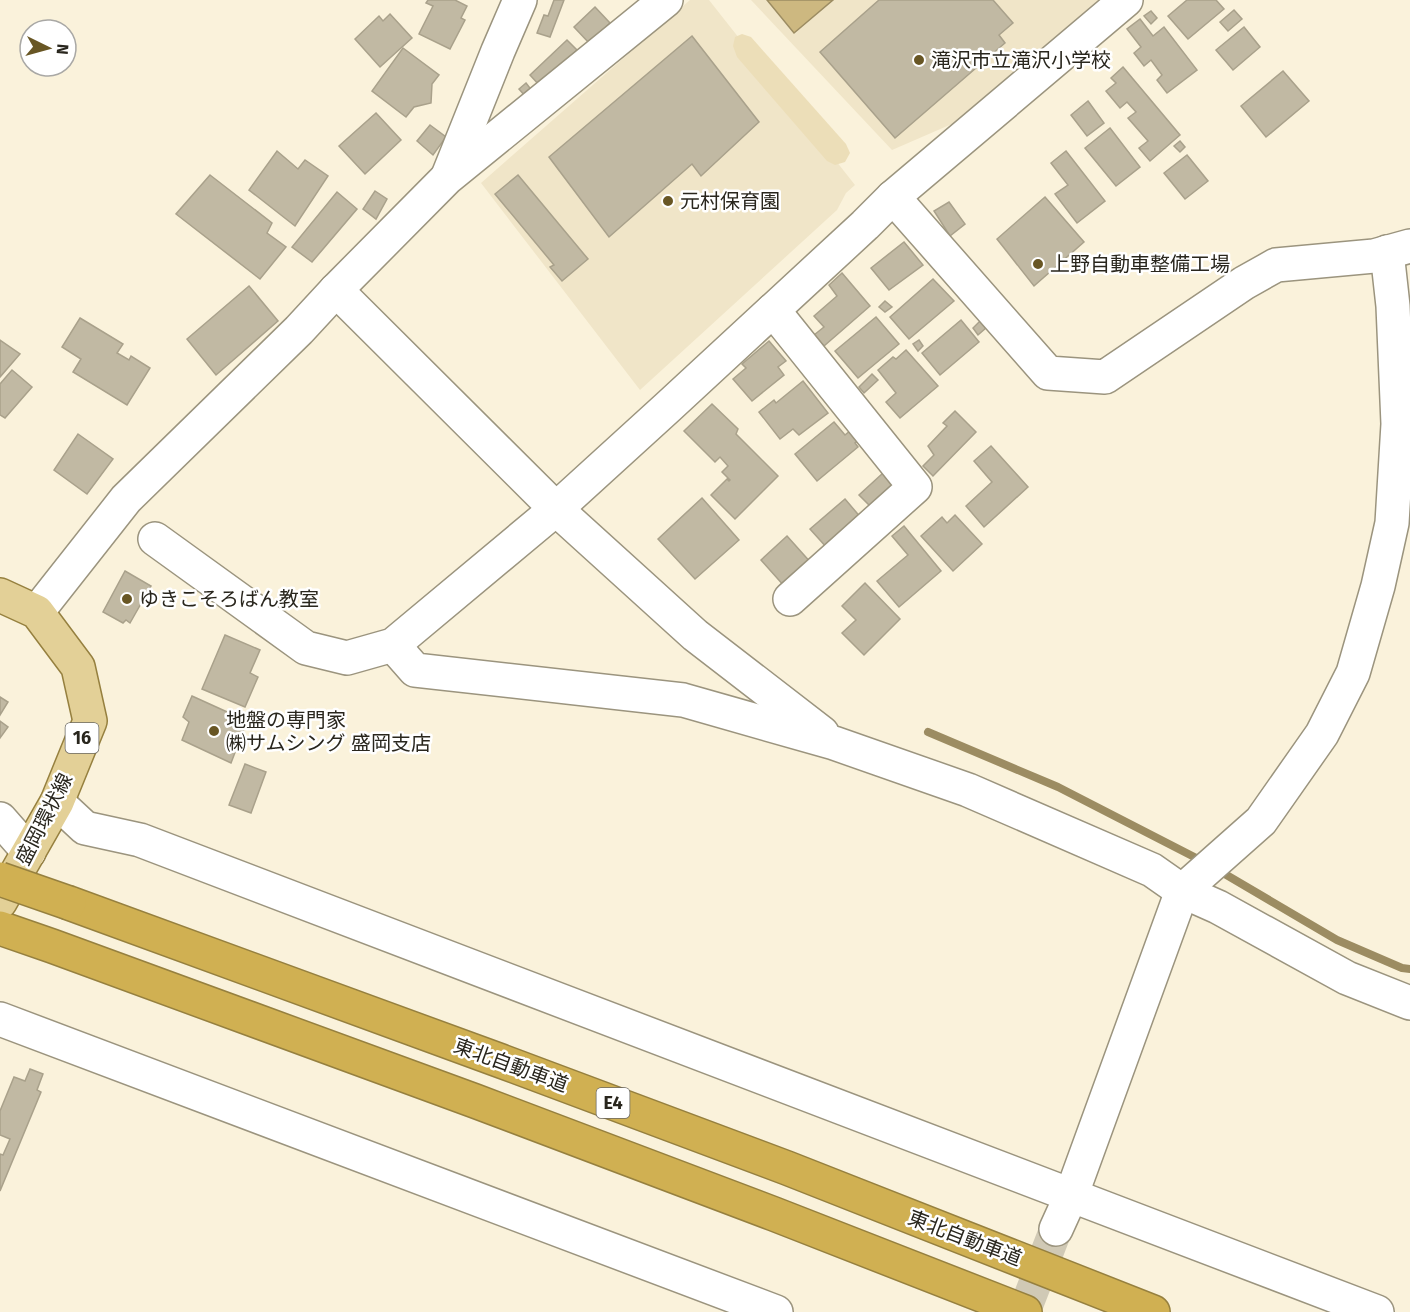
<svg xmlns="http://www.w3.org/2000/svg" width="1410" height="1312" viewBox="0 0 1410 1312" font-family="'Fira Sans','Noto Sans JP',sans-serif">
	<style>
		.built { fill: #f0e5c8 }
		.green { fill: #ecdeb8 }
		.water { fill: #cdb880; stroke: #9c8c62; stroke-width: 1.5 }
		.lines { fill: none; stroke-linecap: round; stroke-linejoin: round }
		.stream { stroke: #9c8c62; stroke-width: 8 }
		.building { fill: #c1b9a3; stroke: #a9a18b; stroke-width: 1.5 }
		.minor-tunnel { stroke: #d0c9b5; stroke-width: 33; stroke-dasharray: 33 16; stroke-linecap: butt }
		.minor-casing { stroke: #9b947e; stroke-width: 36 }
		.major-casing { stroke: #96803f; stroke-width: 36 }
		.highway-casing { stroke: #96803f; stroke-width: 36 }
		.minor { stroke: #fff; stroke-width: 33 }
		.major { stroke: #e3d097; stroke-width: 33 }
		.highway { stroke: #d0b052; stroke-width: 33 }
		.highway-bridge-casing { stroke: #96803f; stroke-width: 36; stroke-linecap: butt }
		.highway-bridge { stroke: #d0b052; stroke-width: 33 }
		.poi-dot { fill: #685624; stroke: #fff; stroke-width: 2 }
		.labels { text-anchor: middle; stroke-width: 5; stroke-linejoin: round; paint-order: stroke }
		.shield { fill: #fff; stroke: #696761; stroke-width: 1.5 }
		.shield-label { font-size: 18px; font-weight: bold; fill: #29261d }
		.poi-label { font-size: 20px; fill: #29261d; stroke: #fff; text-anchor: start }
		.street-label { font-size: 20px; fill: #29261d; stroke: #fff }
	</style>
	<rect width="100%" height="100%" fill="#faf2db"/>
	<g class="built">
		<polygon points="690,0 709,0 855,185 846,193 837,210 640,390 481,183"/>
		<polygon points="751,0 1100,0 961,120 892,150"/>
	</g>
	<polygon class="green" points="742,34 751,37 846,144 850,153 845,162 835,165 827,161 737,57 733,46 735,37"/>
	<polygon class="water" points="767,0 833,0 794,33"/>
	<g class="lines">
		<g class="stream">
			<polyline points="928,732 1058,787 1204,862"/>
			<polyline points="1218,870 1337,940 1402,968 1410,969"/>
		</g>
	</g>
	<g class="building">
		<polygon points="428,0 455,0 467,6 461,18 465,20 450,49 419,34 433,6 426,3"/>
		<polygon points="554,0 564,0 550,37 537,33 544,15 548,16"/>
		<polygon points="879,0 993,0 1013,23 999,35 1005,43 895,138 820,52"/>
		<polygon points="1187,0 1216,0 1224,9 1188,39 1168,16"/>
		<polygon points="595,7 610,23 589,43 574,27"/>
		<polygon points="1234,10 1242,19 1228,31 1220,22"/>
		<polygon points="1151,11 1157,18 1151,24 1144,16"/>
		<polygon points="390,14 412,38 380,67 355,39 379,16 383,21"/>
		<polygon points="1140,19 1153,36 1164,27 1197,70 1167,93 1157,80 1162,75 1151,60 1144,66 1134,53 1141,47 1127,29"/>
		<polygon points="1244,27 1260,47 1233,70 1216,50"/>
		<polygon points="692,36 759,122 701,176 692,164 609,237 549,157"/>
		<polygon points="567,40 577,50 540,86 530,75"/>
		<polygon points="403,48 439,75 432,84 431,103 414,107 406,117 372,91"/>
		<polygon points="1123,67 1180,135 1150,161 1139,148 1148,141 1128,118 1136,112 1127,102 1120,108 1106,91 1116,83 1111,78"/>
		<polygon points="1283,71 1309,101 1266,137 1241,106"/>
		<polygon points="526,83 533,92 526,97 519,89"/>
		<polygon points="1088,101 1104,123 1087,136 1071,115"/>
		<polygon points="376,113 401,140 365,174 339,146"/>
		<polygon points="430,125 446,137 433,155 417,141"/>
		<polygon points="1110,128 1140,167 1116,186 1085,148"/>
		<polygon points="1180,141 1185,147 1180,152 1174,146"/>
		<polygon points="277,151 298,169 305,160 328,176 295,226 249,190"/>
		<polygon points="1066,151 1105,201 1077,223 1055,194 1068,185 1051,163"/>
		<polygon points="1187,155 1208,181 1185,199 1164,173"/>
		<polygon points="210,175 272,223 267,233 286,247 260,279 176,214"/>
		<polygon points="518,175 588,259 562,281 550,267 554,265 495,194"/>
		<polygon points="375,191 387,199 376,219 363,209"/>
		<polygon points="337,192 357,209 312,262 292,247"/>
		<polygon points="1045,197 1084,242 1034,286 997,239"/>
		<polygon points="949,202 965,224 950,236 934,211"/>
		<polygon points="904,242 923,265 889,290 871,268"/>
		<polygon points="842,273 870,306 824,346 814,335 824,327 814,316 837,296 829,285"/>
		<polygon points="933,279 954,301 909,339 890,317"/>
		<polygon points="249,286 278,321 216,375 187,339"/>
		<polygon points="885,301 892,307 885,312 879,307"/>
		<polygon points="876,317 899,344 858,378 835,351"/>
		<polygon points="80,318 123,344 117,353 129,360 131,356 150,368 127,405 73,372 81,359 62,347"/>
		<polygon points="961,320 979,342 940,375 922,353"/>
		<polygon points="980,321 986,328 978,335 973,328"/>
		<polygon points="0,340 20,354 0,377"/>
		<polygon points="919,340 923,346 918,351 913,344"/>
		<polygon points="769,341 786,361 778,367 784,375 752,401 733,379 746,368 742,364"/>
		<polygon points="906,350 938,386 900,418 886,402 896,393 878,370 893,357 896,359"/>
		<polygon points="12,370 32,387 5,418 0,415 0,384"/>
		<polygon points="872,374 878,380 864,393 859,387"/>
		<polygon points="803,381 828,413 799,435 793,429 780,439 759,412 774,400 776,403"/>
		<polygon points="712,404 738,429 736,434 778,476 735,519 711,495 727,479 729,481 730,480 722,472 728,466 720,457 715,462 684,431"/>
		<polygon points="955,411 976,432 933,476 923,466 934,455 928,446 947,426 943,423"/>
		<polygon points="834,422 845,435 851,430 859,440 855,443 858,447 817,481 795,454"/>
		<polygon points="78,434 113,459 87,494 54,470"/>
		<polygon points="991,446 1028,487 984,527 966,506 992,482 974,461"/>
		<polygon points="883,473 897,489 875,511 859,495"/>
		<polygon points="702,498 739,540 695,579 658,539"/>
		<polygon points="845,499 862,519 828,549 810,529"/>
		<polygon points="955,515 982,544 953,571 921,536 942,517 947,523"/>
		<polygon points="904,526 941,571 899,607 877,581 908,555 892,536"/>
		<polygon points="787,536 812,564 785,587 761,560"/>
		<polygon points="125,571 151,586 130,623 126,620 123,623 103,612"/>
		<polygon points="865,583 900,619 864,655 842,633 856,620 842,606"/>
		<polygon points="225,635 260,650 250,673 258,677 245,707 202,689"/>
		<polygon points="192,696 247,721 231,763 182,740 189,722 183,717"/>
		<polygon points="0,697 8,702 0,715"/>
		<polygon points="0,721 8,727 0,738"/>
		<polygon points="245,764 266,772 251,813 229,805"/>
		<polygon points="30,1069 43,1074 37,1090 41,1092 0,1191 0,1154 3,1155 10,1139 0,1135 0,1111 14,1077 25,1081"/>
	</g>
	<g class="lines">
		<polyline class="minor-tunnel" points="1024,1312 1056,1229"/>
		<defs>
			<g id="minor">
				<polyline points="448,176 498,51 520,0"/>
				<polyline points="893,197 1048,373 1105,377 1244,283 1276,265 1374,256 1410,246"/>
				<polyline points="336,290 556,509 695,635 822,733"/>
				<polyline points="773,310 915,487 790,599"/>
				<polyline points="155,539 306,648 347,658 393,645 556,509 668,407 865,225 893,197 1126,0"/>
				<polyline points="37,612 126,499 299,330 336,290 447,178 666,0"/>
				<polyline points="393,645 415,670 683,700 834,743 968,790 1152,870 1182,891 1218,907 1347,978 1410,1003"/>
				<polyline points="57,802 85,828 140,840 1377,1312"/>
				<polyline points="0,819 29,852"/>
				<polyline points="0,1019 776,1312"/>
				<polyline points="1056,1229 1071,1196 1182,891 1261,821 1322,734 1353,673 1378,586 1392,523 1398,424 1393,306 1387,252"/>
			</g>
			<polyline id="major" points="0,595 37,612 78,667 90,721 57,802 0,902"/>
			<g id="highway">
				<polyline points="69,903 501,1061 787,1168 1153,1312"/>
				<polyline points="0,928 52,946 475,1101 774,1214 1025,1312"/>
			</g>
		</defs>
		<use href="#minor" class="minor-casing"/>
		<use href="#major" class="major-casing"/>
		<use href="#highway" class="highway-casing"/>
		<use href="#minor" class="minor"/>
		<use href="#major" class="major"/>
		<use href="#highway" class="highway"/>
		<defs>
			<polyline id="highway-bridge" points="0,879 69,903"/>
		</defs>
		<use href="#highway-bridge" class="highway-bridge-casing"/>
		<use href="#highway-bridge" class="highway-bridge"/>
	</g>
	<g class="poi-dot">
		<circle cx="919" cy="60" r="6"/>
		<circle cx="668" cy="201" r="6"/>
		<circle cx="1038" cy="264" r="6"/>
		<circle cx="127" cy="599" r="6"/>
		<circle cx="214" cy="731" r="6"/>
	</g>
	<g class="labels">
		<g class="shield">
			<rect x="65.5" y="723" width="33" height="30" rx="4.5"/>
			<rect x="596.5" y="1088" width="33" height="30" rx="4.5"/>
		</g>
		<g class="shield-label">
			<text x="82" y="744">16</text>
			<text x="613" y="1109">E4</text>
		</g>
		<g class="poi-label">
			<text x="931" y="67">滝沢市立滝沢小学校</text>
			<text x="680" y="208">元村保育園</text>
			<text x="1050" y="271">上野自動車整備工場</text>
			<text x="139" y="606">ゆきこそろばん教室</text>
			<text x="226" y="727">地盤の専門家<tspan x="226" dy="23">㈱サムシング 盛岡支店</tspan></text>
		</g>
		<g class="street-label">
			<text transform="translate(44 819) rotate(-63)" y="7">盛岡環状線</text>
			<text transform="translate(511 1065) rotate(20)" y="7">東北自動車道</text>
			<text transform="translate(965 1238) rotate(21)" y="7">東北自動車道</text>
		</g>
	</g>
	<g transform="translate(48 48) rotate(95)"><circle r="28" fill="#ffffff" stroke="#a9a8a5" stroke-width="1.5"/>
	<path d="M0-4.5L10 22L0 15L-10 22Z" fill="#685624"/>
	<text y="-9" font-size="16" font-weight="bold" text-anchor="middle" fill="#29261d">N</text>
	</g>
</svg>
